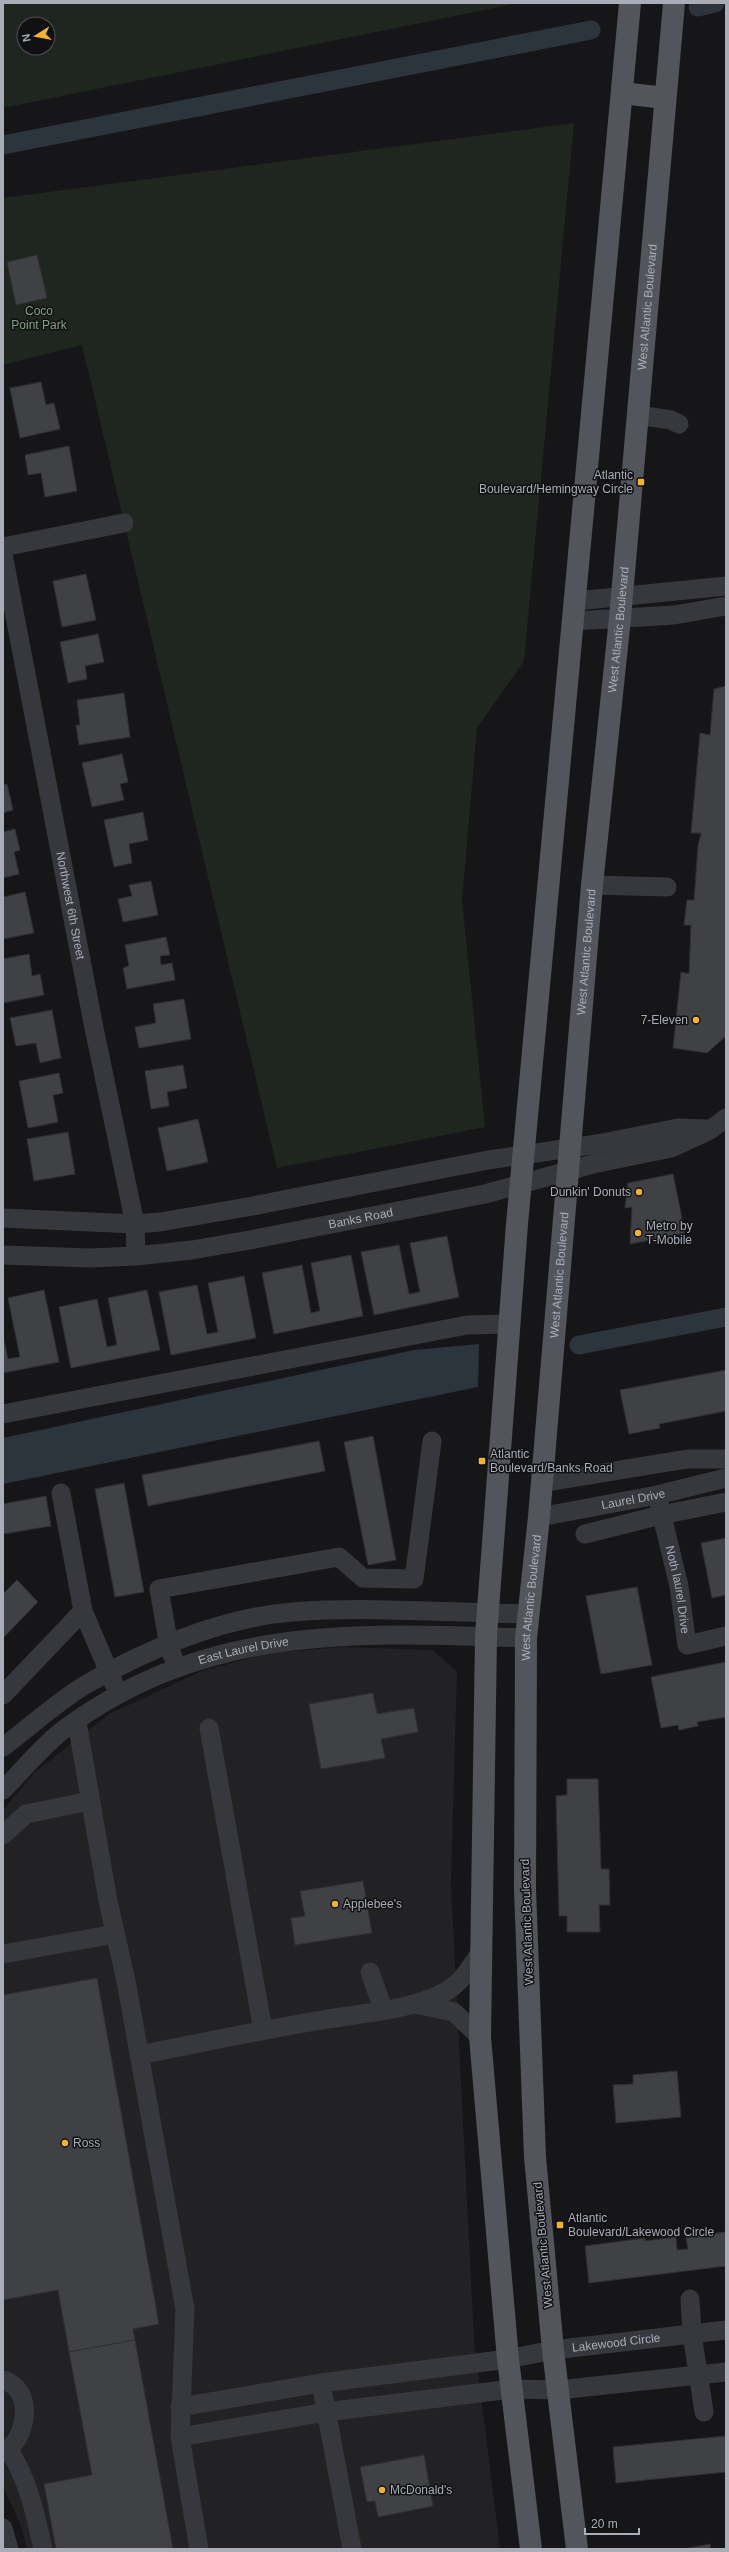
<svg xmlns="http://www.w3.org/2000/svg" width="729" height="2552" viewBox="0 0 729 2552" font-family="Arial,sans-serif">
	<style>
		.built { fill: #222225 }
		.green { fill: #1e261f; fill-rule: evenodd }
		.water { fill: #2c353c }
		.lines { fill: none; stroke-linecap: round; stroke-linejoin: round }
		.canal { stroke: #2c353c; stroke-width: 19 }
		.building { fill: #404145; stroke: #303034 }
		.minor { stroke: #37383d; stroke-width: 19 }
		.major { stroke: #53555c; stroke-width: 22 }
		.poi-dot { fill: #f2b134; stroke: #111113; stroke-width: 1.5 }
		.labels { text-anchor: middle; stroke-width: 3; stroke-linejoin: round; paint-order: stroke }
		.street-label { font-size: 12px; fill: #a8adb8; stroke: #111113 }
		.park-label { font-size: 12px; fill: #7fa381; stroke: #111113 }
		.poi-label { font-size: 12px; fill: #a8adb8; stroke: #111113; text-anchor: start }
	</style>
	<rect width="100%" height="100%" fill="#161618"/>
	<polygon class="built" points="343,1647 433,1650 457,1672 451,1884 474,2339 500,2549 27,2549 21,2526 3,2486 3,1810 35,1772 109,1714 202,1671 269,1653"/>
	<g class="green">
		<path d="M3 3H518L3 108ZM24 24H48V48H24Z"/>
		<polygon points="574,123 524,661 477,728 462,900 485,1127 277,1168 82,345 3,365 3,198"/>
	</g>
	<polygon class="water" points="479,1344 478,1387 3,1484 3,1438 414,1350"/>
	<g class="lines">
		<g class="canal">
			<polyline points="698,7 715,3"/>
			<polyline points="3,145 591,30"/>
			<polyline points="579,1345 726,1317"/>
		</g>
	</g>
	<g class="building">
		<polygon points="37,255 47,298 16,305 7,262"/>
		<polygon points="41,382 46,405 54,403 60,429 20,438 10,388"/>
		<polygon points="69,446 77,491 45,497 41,473 28,475 25,455"/>
		<polygon points="86,574 96,620 62,627 53,581"/>
		<polygon points="98,634 104,662 85,666 87,679 68,683 60,642"/>
		<polygon points="726,686 726,1036 707,1053 673,1048 681,972 689,974 691,925 684,925 687,900 694,900 698,846 701,833 691,833 700,733 710,735 714,689"/>
		<polygon points="124,693 130,737 79,745 76,725 80,725 77,700"/>
		<polygon points="122,754 128,782 120,784 124,800 92,807 82,763"/>
		<polygon points="7,784 13,810 3,813 3,785"/>
		<polygon points="143,812 148,840 129,844 132,863 114,867 104,820"/>
		<polygon points="15,829 20,850 14,852 19,874 3,878 3,832"/>
		<polygon points="151,881 158,915 123,922 118,899 132,896 129,885"/>
		<polygon points="25,892 34,933 3,939 3,897"/>
		<polygon points="166,937 170,955 160,956 161,965 172,963 175,980 127,989 123,968 129,966 125,945"/>
		<polygon points="29,954 32,976 40,974 44,995 3,1003 3,959"/>
		<polygon points="184,999 191,1039 139,1048 135,1027 156,1023 153,1004"/>
		<polygon points="52,1010 61,1058 40,1063 36,1043 16,1046 10,1018"/>
		<polygon points="183,1065 187,1088 167,1092 169,1106 151,1109 145,1071"/>
		<polygon points="59,1073 63,1093 53,1095 58,1122 28,1128 19,1081"/>
		<polygon points="198,1119 208,1162 167,1171 158,1128"/>
		<polygon points="68,1132 75,1174 34,1181 27,1139"/>
		<polygon points="673,1174 685,1233 630,1244 632,1207 625,1208 628,1183"/>
		<polygon points="447,1236 459,1297 374,1315 361,1252 399,1245 409,1294 420,1292 410,1243"/>
		<polygon points="351,1255 363,1316 274,1334 262,1273 302,1265 311,1313 320,1311 311,1263"/>
		<polygon points="244,1276 256,1338 171,1355 159,1292 197,1285 207,1334 218,1332 208,1283"/>
		<polygon points="44,1290 59,1362 3,1373 3,1336 8,1359 20,1357 8,1298"/>
		<polygon points="147,1290 160,1350 71,1368 59,1307 97,1299 107,1347 117,1345 108,1298"/>
		<polygon points="726,1370 726,1411 659,1424 660,1428 629,1434 620,1390"/>
		<polygon points="373,1436 396,1560 368,1565 344,1442"/>
		<polygon points="319,1441 325,1471 148,1506 142,1475"/>
		<polygon points="124,1483 144,1592 115,1597 95,1489"/>
		<polygon points="46,1496 51,1526 3,1534 3,1504"/>
		<polygon points="726,1538 726,1595 712,1598 701,1543"/>
		<polygon points="17,1580 38,1602 3,1638 3,1594"/>
		<polygon points="637,1587 652,1665 601,1674 586,1596"/>
		<polygon points="726,1662 726,1717 697,1722 698,1726 679,1730 678,1725 661,1728 651,1677"/>
		<polygon points="373,1693 377,1714 414,1708 418,1732 381,1739 385,1758 321,1769 309,1704"/>
		<polygon points="567,1779 598,1779 601,1869 609,1869 610,1905 599,1905 600,1932 567,1932 567,1916 559,1916 556,1796 567,1795"/>
		<polygon points="363,1881 372,1933 295,1945 291,1918 305,1916 300,1891"/>
		<polygon points="97,1978 159,2324 133,2329 135,2340 69,2352 58,2290 3,2300 3,1995"/>
		<polygon points="677,2071 681,2117 616,2123 613,2085 633,2084 633,2075"/>
		<polygon points="726,2232 726,2266 589,2283 585,2246 645,2238 645,2241 676,2237 677,2250 688,2249 686,2237"/>
		<polygon points="135,2340 173,2549 56,2549 44,2484 92,2475 69,2352"/>
		<polygon points="726,2436 726,2472 616,2483 613,2447"/>
		<polygon points="424,2455 433,2506 378,2517 375,2501 367,2502 360,2467"/>
		<polygon points="710,2544 711,2549 683,2549"/>
	</g>
	<g class="lines">
		<g class="minor">
			<polyline points="638,415 671,420 679,424"/>
			<polyline points="3,547 124,523"/>
			<path id="s1" d="M3 554 94 1028 135 1224 136 1256"/>
			<polyline points="576,601 726,586"/>
			<polyline points="574,621 674,615 726,606"/>
			<polyline points="592,885 667,887"/>
			<polyline points="3,1218 135,1224 160,1222 253,1206 488,1160 597,1144 678,1128 707,1129"/>
			<path id="s2" d="M3 1255 90 1258 136 1256 192 1250 255 1239 485 1194 593 1164 671 1148 710 1130 726 1118"/>
			<polyline points="3,1414 467,1325 511,1324"/>
			<polyline points="541,1483 687,1459 726,1459"/>
			<polyline points="61,1493 83,1611"/>
			<path id="s3" d="M657 1495 679 1586 687 1645 726 1636"/>
			<path id="s4" d="M539 1517 657 1495 726 1478"/>
			<polyline points="585,1534 661,1515 726,1502"/>
			<polyline points="173,1657 169,1646 159,1589 339,1557 363,1578 414,1579 432,1441"/>
			<polyline points="3,1695 83,1611 114,1684"/>
			<polyline points="77,1722 108,1901 126,1981 185,2309 180,2437 199,2549"/>
			<polyline points="209,1728 263,2030"/>
			<path d="M3 1747C30 1727 57 1702 85 1685 145 1650 223 1617 293 1612 371 1606 451 1613 529 1614"/>
			<path id="s5" d="M3 1790C22 1771 41 1747 63 1730 205 1624 358 1632 526 1638"/>
			<polyline points="3,1835 26,1814 90,1801"/>
			<polyline points="3,1954 115,1934"/>
			<polyline points="370,1972 383,2009"/>
			<polyline points="415,2004 454,2012 480,2037"/>
			<path d="M139 2055C200 2043 261 2030 322 2020 361 2013 407 2011 443 1993 461 1984 471 1967 481 1951"/>
			<polyline points="690,2299 692,2334 704,2412"/>
			<path d="M3 2380C35 2389 28 2439 3 2453"/>
			<polyline points="321,2383 352,2549"/>
			<path id="s6" d="M180 2407 321 2383 508 2359 553 2350 726 2330"/>
			<polyline points="180,2437 326,2412 511,2389 558,2390 726,2372"/>
			<path d="M9 2450C29 2482 35 2513 43 2549"/>
			<polyline points="3,2528 9,2549"/>
		</g>
		<g class="major">
			<polyline points="622,93 665,98"/>
			<polyline points="531,2549 508,2359 480,2037 486,1636 517,1224 630,3"/>
			<path id="s7" d="M577 2549 553 2350 535 2157 525 1889 526 1638 539 1517 592 885 620 618 674 3"/>
		</g>
	</g>
	<g class="poi-dot">
		<rect x="637" y="478" width="8" height="8" rx="2"/>
		<circle cx="696" cy="1020" r="4"/>
		<circle cx="639" cy="1192" r="4"/>
		<circle cx="638" cy="1233" r="4"/>
		<rect x="478" y="1457" width="8" height="8" rx="2"/>
		<circle cx="335" cy="1904" r="4"/>
		<circle cx="65" cy="2143" r="4"/>
		<rect x="556" y="2221" width="8" height="8" rx="2"/>
		<circle cx="382" cy="2490" r="4"/>
	</g>
	<g class="labels">
		<g class="street-label">
			<text dy="4" stroke="none"><textPath href="#s7" startOffset="2250">West Atlantic Boulevard</textPath></text>
			<text dy="4" stroke="none"><textPath href="#s7" startOffset="1926">West Atlantic Boulevard</textPath></text>
			<text dy="4" stroke="none"><textPath href="#s1" startOffset="358">Northwest 6th Street</textPath></text>
			<text dy="4" stroke="none"><textPath href="#s7" startOffset="1602">West Atlantic Boulevard</textPath></text>
			<text dy="4" stroke="none"><textPath href="#s2" startOffset="361">Banks Road</textPath></text>
			<text dy="4" stroke="none"><textPath href="#s7" startOffset="1278">West Atlantic Boulevard</textPath></text>
			<text dy="4" stroke="none"><textPath href="#s4" startOffset="96">Laurel Drive</textPath></text>
			<text dy="4" stroke="none"><textPath href="#s3" startOffset="97">Noth laurel Drive</textPath></text>
			<text dy="4" stroke="none"><textPath href="#s7" startOffset="954">West Atlantic Boulevard</textPath></text>
			<text dy="4" stroke="none"><textPath href="#s5" startOffset="284">East Laurel Drive</textPath></text>
			<text transform="translate(527 1922) rotate(-92)" y="4">West Atlantic Boulevard</text>
			<text transform="translate(543 2245) rotate(-95)" y="4">West Atlantic Boulevard</text>
			<text dy="4" stroke="none"><textPath href="#s6" startOffset="441">Lakewood Circle</textPath></text>
		</g>
		<g class="park-label">
			<text x="39" y="315">Coco<tspan x="39" dy="14">Point Park</tspan></text>
		</g>
		<g class="poi-label">
			<text x="633" y="479" text-anchor="end">Atlantic<tspan x="633" dy="14">Boulevard/Hemingway Circle</tspan></text>
			<text x="688" y="1024" text-anchor="end">7-Eleven</text>
			<text x="631" y="1196" text-anchor="end">Dunkin' Donuts</text>
			<text x="646" y="1230">Metro by<tspan x="646" dy="14">T-Mobile</tspan></text>
			<text x="490" y="1458">Atlantic<tspan x="490" dy="14">Boulevard/Banks Road</tspan></text>
			<text x="343" y="1908">Applebee's</text>
			<text x="73" y="2147">Ross</text>
			<text x="568" y="2222">Atlantic<tspan x="568" dy="14">Boulevard/Lakewood Circle</tspan></text>
			<text x="390" y="2494">McDonald's</text>
		</g>
	</g>
	<rect width="729" height="2552" fill="none" stroke="#a8adb8" stroke-width="8"/>
	<g transform="translate(36 36) rotate(259)"><circle r="19" fill="#111113" stroke="#4d4f55"/>
	<path d="M0-3L7 15L0 10L-7 15Z" fill="#f2b134"/>
	<text y="-6" font-size="11" font-weight="bold" text-anchor="middle" fill="#a8adb8">N</text>
	</g>
	<path d="M585 2528v6h54v-6" fill="none" stroke="#a8adb8" stroke-width="2"/>
	<text x="591" y="2528" font-size="12" fill="#a8adb8" stroke="#111113" stroke-width="3" paint-order="stroke">20 m</text>
</svg>
